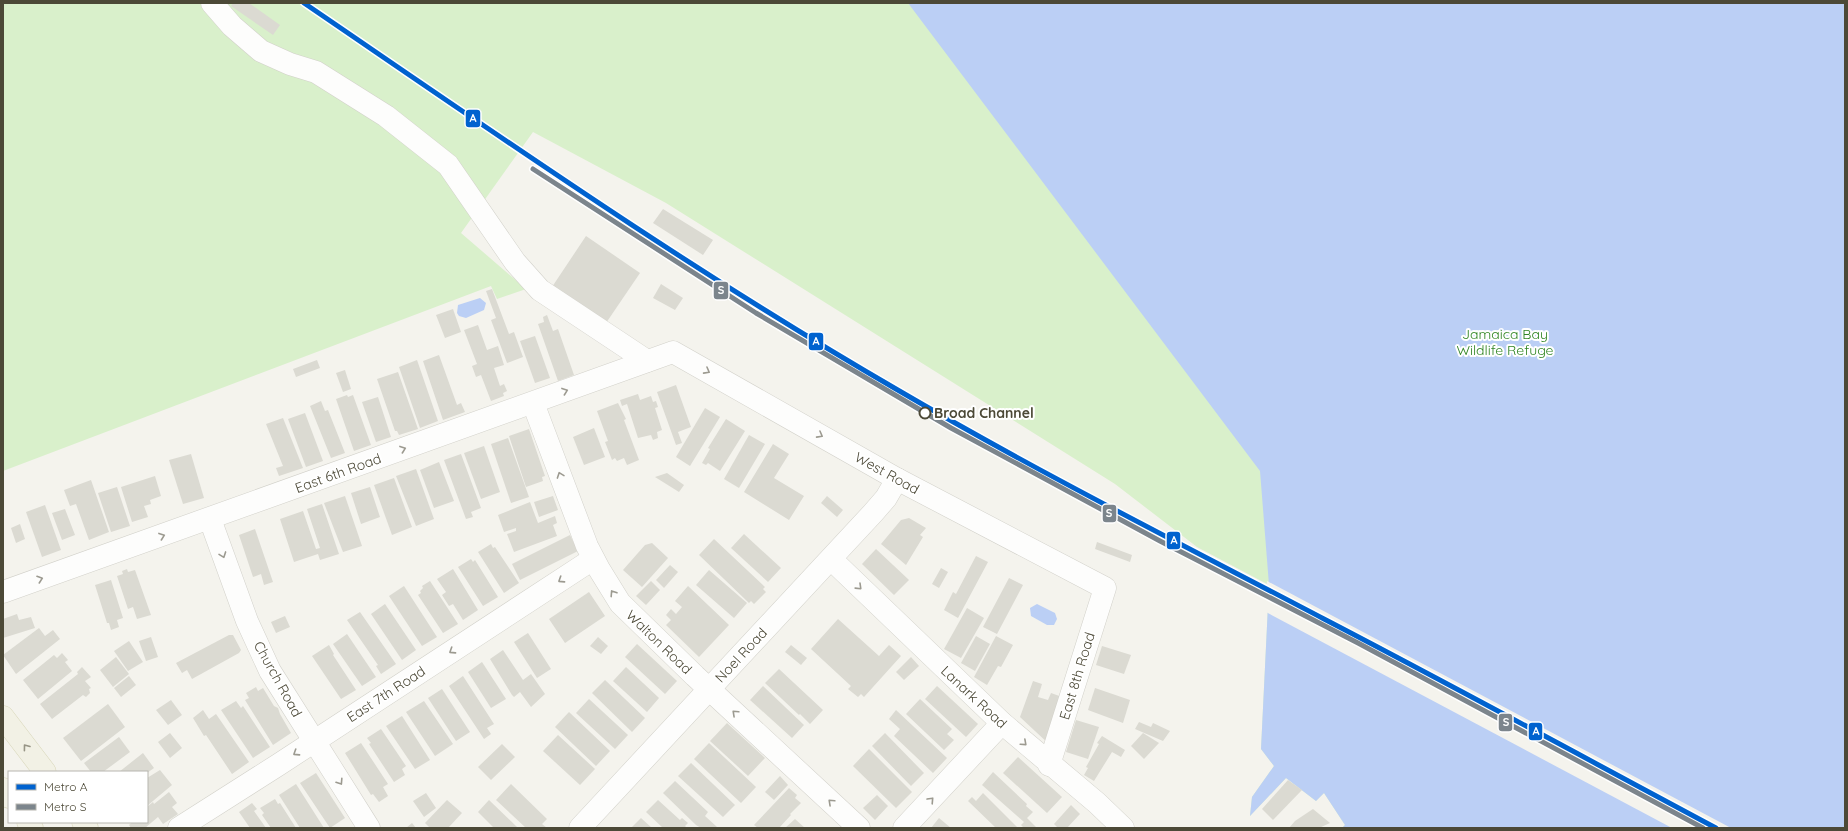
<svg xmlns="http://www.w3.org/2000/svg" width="1848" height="831" viewBox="0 0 1848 831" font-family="Quicksand,sans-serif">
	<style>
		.green { fill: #d9f0cb }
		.water { fill: #bbcff5 }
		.pier { fill: #f4f3ed }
		.building { fill: #dbdad2 }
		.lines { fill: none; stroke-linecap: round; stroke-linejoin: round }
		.minor-casing { stroke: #d2d1ca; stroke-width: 23 }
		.major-casing { stroke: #d8d6b9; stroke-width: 23 }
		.minor { stroke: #fdfdfc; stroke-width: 22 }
		.major { stroke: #f2f1e5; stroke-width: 22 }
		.metro-1-casing { stroke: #fff; stroke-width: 8 }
		.metro-2-casing { stroke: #fff; stroke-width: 8 }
		.metro-1 { stroke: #0062cf; stroke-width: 5 }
		.metro-2 { stroke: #7c858c; stroke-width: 5 }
		.oneway { stroke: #9c9a90 }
		.oneway2 { stroke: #979585 }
		.stop-dot { fill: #fff; stroke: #4c4937; stroke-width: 2 }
		.labels { text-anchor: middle; stroke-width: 4; stroke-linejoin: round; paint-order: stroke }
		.park-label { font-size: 14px; fill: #308523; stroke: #fff }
		.stop-label { font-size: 14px; font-weight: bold; fill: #4c4937; stroke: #fff; text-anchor: start }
		.street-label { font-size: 14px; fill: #4c4937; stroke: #fff }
		.line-badge { stroke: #fff; stroke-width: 1.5 }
		.badge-label { font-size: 11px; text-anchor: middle; font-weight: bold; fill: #fff }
	</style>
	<rect width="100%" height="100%" fill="#f4f3ed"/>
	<polygon class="green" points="3,3 1845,3 1845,828 1342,828 1345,825 1324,793 1316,801 1286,778 1250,816 1252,797 1274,766 1261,749 1269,585 1197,547 1115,484 666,203 533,132 461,233 526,289 497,299 491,286 3,471"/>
	<g class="water">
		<polygon points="908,3 1845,3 1845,828 1342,828 1345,825 1324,793 1316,801 1286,778 1250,816 1252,797 1274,766 1261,749 1269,585 1260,471"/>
		<polygon points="480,298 486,303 484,310 466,318 459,316 457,313 458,305"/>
		<polygon points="1037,604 1055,613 1057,619 1054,625 1047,625 1031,616 1030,608"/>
	</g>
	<polygon class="pier" points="1267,581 1731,828 1672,828 1266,612"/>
	<g class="building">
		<polygon points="233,3 249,3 280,25 273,35 231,6"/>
		<polygon points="663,209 713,240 703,255 653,223"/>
		<polygon points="586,236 640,273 604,326 550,290"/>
		<polygon points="661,284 683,298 675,310 653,298"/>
		<polygon points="492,289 509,334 514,332 523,357 507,363 491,320 496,318 486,291"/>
		<polygon points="453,309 461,332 445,338 436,315"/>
		<polygon points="547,315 553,331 558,329 574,375 558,381 538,324 544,322 543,317"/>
		<polygon points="478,325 487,350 498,346 504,365 494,368 500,386 504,384 507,391 503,393 504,396 491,401 481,375 476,377 472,366 477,364 464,330"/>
		<polygon points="535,336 550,378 535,383 520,341"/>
		<polygon points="439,355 457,405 461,403 465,412 443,420 423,361"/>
		<polygon points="317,360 320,368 296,377 293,369"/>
		<polygon points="417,360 438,421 420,428 399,367"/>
		<polygon points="345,370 351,389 343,392 336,373"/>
		<polygon points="398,372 418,429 399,435 397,431 395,431 377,379"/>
		<polygon points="676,385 691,427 678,432 682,443 676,445 657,392"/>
		<polygon points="638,394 640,400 651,396 653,402 656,401 658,407 655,408 662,430 657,432 658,438 653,440 651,435 638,438 627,404 622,406 620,400"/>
		<polygon points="347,395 348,397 353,395 371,445 354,451 336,399"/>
		<polygon points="378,397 391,437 376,442 362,402"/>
		<polygon points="321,401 325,411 328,410 345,453 331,458 310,406"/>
		<polygon points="618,403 626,419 624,420 639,460 627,465 624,458 617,461 615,458 612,460 605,442 608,441 597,411"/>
		<polygon points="705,408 720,417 690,466 676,457"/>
		<polygon points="305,413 323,461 306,467 288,419"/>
		<polygon points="283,418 303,468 279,476 276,468 283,466 266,424"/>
		<polygon points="726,419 745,431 720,471 708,463 706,465 702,463 710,449 708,448"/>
		<polygon points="594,428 605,457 584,465 573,437"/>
		<polygon points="529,429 545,476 542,477 543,481 526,487 509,436"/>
		<polygon points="749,435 765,444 739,488 724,479"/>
		<polygon points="508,438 529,497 511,503 491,444"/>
		<polygon points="773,444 789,454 774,478 804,496 789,520 744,492"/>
		<polygon points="484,446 500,492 481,499 464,453"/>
		<polygon points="191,454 204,498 183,504 169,460"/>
		<polygon points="461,454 481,508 471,512 473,517 466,519 444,460"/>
		<polygon points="439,462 454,501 434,508 420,470"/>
		<polygon points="416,469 434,519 416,526 396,476"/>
		<polygon points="667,473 684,485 679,492 655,477"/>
		<polygon points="155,476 161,496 150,500 151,504 144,506 148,517 132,522 121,487"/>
		<polygon points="394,478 412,527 392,535 374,485"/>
		<polygon points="91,480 109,532 89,540 76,504 70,506 64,490"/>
		<polygon points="117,487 130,526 111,532 98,493"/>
		<polygon points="370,487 380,517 361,524 351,493"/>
		<polygon points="345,496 362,546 343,552 324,503"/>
		<polygon points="553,496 558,510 539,517 534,502"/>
		<polygon points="827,496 843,510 837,517 821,503"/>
		<polygon points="530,502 538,523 555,516 557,523 553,525 557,536 514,552 507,534 516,531 516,528 504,532 498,515"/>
		<polygon points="322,504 339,554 320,560 318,554 294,562 280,519 303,511 316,549 320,548 307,509"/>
		<polygon points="45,505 61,550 42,557 26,512"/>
		<polygon points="65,509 75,535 62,540 52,513"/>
		<polygon points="909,518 926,528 920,535 923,537 906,565 881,544 901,520"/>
		<polygon points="20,524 25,539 16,543 11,528"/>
		<polygon points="255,529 273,582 264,585 261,574 253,577 239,535"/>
		<polygon points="744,534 781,568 768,582 731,548"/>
		<polygon points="570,535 578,551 520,580 512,564"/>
		<polygon points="714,539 765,587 763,589 766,592 754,604 751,601 749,603 699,555"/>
		<polygon points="1097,542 1132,555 1130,562 1095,549"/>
		<polygon points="652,543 668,558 642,587 623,570 645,545"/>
		<polygon points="491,544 493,548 495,547 519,583 504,593 478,552"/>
		<polygon points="876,549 909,580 894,595 862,564"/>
		<polygon points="976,556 988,562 958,618 944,610 953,592 956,594"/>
		<polygon points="471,559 473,562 475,560 498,597 483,606 458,567"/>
		<polygon points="670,565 678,572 664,588 656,580"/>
		<polygon points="941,568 948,572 939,588 932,584"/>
		<polygon points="127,569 128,572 135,570 151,615 137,619 133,607 128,609 117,576 123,574 122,571"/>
		<polygon points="453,569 478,610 463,620 453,604 449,606 442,595 446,592 437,579"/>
		<polygon points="709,570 747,603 734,618 696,585"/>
		<polygon points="1009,578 1023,585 997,634 983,627"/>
		<polygon points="111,580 123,618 117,620 119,627 111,630 109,623 107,623 95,585"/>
		<polygon points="430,581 458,624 443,633 418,595 421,593 420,591 423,588 422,586"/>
		<polygon points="651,581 660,590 646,605 636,596"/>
		<polygon points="404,586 437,637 422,646 389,596"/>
		<polygon points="688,586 729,625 699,657 666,625 671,620 666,615 671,609 676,614 682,607 675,601"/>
		<polygon points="589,592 605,616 565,643 549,619"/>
		<polygon points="385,604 416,650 402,660 371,614"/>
		<polygon points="967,608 984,618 961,658 944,649"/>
		<polygon points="360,612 396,664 381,674 376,666 378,665 347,620"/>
		<polygon points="17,614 19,620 31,617 35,628 3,638 3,619"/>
		<polygon points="285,616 290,627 276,633 271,622"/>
		<polygon points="838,619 879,656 889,645 901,656 864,697 861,694 858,697 848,689 851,686 811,649"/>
		<polygon points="39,628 45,636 53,630 60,639 16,674 3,655"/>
		<polygon points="528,633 551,669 537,678 514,642"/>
		<polygon points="347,634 376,677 362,686 333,644"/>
		<polygon points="229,635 233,635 241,650 239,653 192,679 187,670 182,673 176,663"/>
		<polygon points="976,636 990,644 975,671 961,663"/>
		<polygon points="996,636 1013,645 1001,667 998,666 987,685 974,677"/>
		<polygon points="151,637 158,657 146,661 139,641"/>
		<polygon points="598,637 608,646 601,654 590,646"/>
		<polygon points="129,641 143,662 128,671 114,651"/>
		<polygon points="637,644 677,681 665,694 625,657"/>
		<polygon points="329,645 334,654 333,655 356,690 341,699 312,656"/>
		<polygon points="791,645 807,658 801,665 785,652"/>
		<polygon points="1102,646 1131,655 1124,674 1096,665"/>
		<polygon points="503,650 523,680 531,674 545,694 531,707 520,692 514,697 512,695 490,659"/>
		<polygon points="62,653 68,660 65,662 72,671 38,699 23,680 54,655 57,658"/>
		<polygon points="116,657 129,674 113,687 100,670"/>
		<polygon points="911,657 919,666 904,680 896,672"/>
		<polygon points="482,662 506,699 491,708 468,672"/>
		<polygon points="82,667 91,677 85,681 91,688 89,689 90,693 86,697 83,695 52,719 40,704 78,674 77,672"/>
		<polygon points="626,667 659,698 647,712 613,681"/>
		<polygon points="779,669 823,710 810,724 800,714 799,715 765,683"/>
		<polygon points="129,676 136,685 121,697 114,688"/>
		<polygon points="463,676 494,724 487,728 491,734 484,739 449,686"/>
		<polygon points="605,680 645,718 632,732 592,693"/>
		<polygon points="1033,681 1042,684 1038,697 1048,700 1051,693 1065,698 1050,745 1020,717"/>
		<polygon points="763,686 804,725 792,738 750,700"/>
		<polygon points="937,686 978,724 966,737 925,699"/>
		<polygon points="256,687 258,691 263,688 274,706 278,708 280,714 291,733 273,745 245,700 249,698 246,693"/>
		<polygon points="1095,688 1130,700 1123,723 1088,710"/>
		<polygon points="442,689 470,732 456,741 428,698"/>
		<polygon points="589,699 628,735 615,749 576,713"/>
		<polygon points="920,699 952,729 947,734 954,740 944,750 906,714"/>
		<polygon points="171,700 182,715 168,725 156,710"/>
		<polygon points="236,701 241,708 243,706 270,747 253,758 221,710"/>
		<polygon points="424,701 453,744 435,756 406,712"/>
		<polygon points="108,704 125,727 81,761 63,738"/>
		<polygon points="203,710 209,719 216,714 249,762 232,774 206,735 204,736 193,718"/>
		<polygon points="896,710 947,758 933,773 894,736 900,729 889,719"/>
		<polygon points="569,712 610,751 596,766 555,727"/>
		<polygon points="402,716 430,760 415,769 386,726"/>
		<polygon points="1076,720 1099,727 1088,759 1066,752"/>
		<polygon points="1139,722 1151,727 1153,723 1170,731 1163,741 1135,729"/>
		<polygon points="727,723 765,758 748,776 710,741"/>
		<polygon points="381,729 406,766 402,769 405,775 394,782 369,744 371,743 367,738"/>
		<polygon points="170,733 182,748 170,758 158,742"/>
		<polygon points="885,733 924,773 911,786 872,746"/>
		<polygon points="1143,733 1159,743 1144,759 1131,746"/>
		<polygon points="558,735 595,769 580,785 543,751"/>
		<polygon points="1102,736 1125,750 1121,757 1112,752 1094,781 1084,775 1088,768 1086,767 1099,744 1097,743"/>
		<polygon points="119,737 130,752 103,772 91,772 84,763"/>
		<polygon points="361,743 388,784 383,787 388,796 379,802 373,794 371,795 345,753"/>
		<polygon points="709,743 756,787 741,803 694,759"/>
		<polygon points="502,744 515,757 491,780 478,767"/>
		<polygon points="869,749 912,792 896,808 853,766"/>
		<polygon points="143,753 154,768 147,773 147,772 119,772"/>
		<polygon points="1018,757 1062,797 1047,813 1003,773"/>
		<polygon points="691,763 735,805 723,817 678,776"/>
		<polygon points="160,770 172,785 147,806 147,778"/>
		<polygon points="993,772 1027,804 1026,806 1033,812 1027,818 1037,828 1024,828 1021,825 1024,822 982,785"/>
		<polygon points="316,773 345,818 330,828 300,783"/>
		<polygon points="780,776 788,785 774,800 765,792"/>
		<polygon points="1288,780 1302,790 1273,820 1262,809"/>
		<polygon points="675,781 708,812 705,816 717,827 716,828 701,828 696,825 663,793"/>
		<polygon points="296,784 324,828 300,828 279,795"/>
		<polygon points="511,784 547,819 542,824 547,828 526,828 496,800"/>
		<polygon points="789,788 797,795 795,798 801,803 790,814 791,815 779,828 758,828 754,825"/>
		<polygon points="169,792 177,803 172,807 178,814 163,824 158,817 145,828 131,828 129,825 132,822 147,822 147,807 153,802 154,804"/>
		<polygon points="426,793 436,808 424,817 413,801"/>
		<polygon points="983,793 1018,828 996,828 968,801 972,797 976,801"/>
		<polygon points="877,795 888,806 875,820 863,808"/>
		<polygon points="275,799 278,804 280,803 296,828 271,828 262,815 264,813 260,808"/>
		<polygon points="447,800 462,813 448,828 430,828 425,823"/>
		<polygon points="489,800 518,828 494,828 478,812"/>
		<polygon points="658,800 680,820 682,818 688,823 685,826 687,828 663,828 646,812"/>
		<polygon points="252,803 257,809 254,811 266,828 250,828 239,812"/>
		<polygon points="1071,805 1080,814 1067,828 1058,828 1054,824"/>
		<polygon points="1313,809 1330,823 1319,828 1289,828 1295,821"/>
		<polygon points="641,818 652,828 631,828"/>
		<polygon points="939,818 951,828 931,828"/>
		<polygon points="795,819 805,828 785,828"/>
		<polygon points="412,823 416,828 406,828"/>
	</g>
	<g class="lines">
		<defs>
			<g id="minor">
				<polyline points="212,3 232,26 261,51 290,64 316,72 386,116 448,165 515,262 540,290 647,361"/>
				<polyline points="533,403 587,546 599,569 620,603 695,676 859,828"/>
				<polyline points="210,519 247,621 270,671 369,828"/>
				<polyline points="831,559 1002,723 1097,803 1123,828"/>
				<polyline points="3,592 673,352 897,479 1105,588 1049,765"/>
				<polyline points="179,828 278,765 593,559"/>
				<polyline points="580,828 873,513 886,498 897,479"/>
				<polyline points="904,828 1002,723"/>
			</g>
			<g id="major">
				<polyline points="3,717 45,772"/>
				<polyline points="3,789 9,797"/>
				<polyline points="28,822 32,828"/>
				<polyline points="83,822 87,828"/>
			</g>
		</defs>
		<use href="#minor" class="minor-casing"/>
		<use href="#major" class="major-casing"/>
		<use href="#minor" class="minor"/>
		<use href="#major" class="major"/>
		<defs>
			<path id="metro-1" d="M304 3C499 136 692 271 896 389 1036 471 1181 544 1324 619 1455 687 1585 758 1716 828"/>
			<polyline id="metro-2" points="533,169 756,313 951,428 1160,541 1358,643 1703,828"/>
		</defs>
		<use href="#metro-1" class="metro-1-casing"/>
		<use href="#metro-2" class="metro-2-casing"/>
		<use href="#metro-1" class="metro-1"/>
		<use href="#metro-2" class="metro-2"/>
	</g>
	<defs><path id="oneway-chevron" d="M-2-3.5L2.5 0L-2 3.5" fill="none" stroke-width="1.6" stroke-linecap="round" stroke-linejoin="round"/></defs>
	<g class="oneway">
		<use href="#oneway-chevron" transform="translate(707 371) rotate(29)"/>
		<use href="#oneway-chevron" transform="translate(565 391) rotate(-20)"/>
		<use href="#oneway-chevron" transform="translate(820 435) rotate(29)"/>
		<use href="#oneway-chevron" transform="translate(403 449) rotate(-20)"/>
		<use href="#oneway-chevron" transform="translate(560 475) rotate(-110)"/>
		<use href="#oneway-chevron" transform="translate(162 536) rotate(-20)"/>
		<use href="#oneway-chevron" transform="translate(223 555) rotate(70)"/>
		<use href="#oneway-chevron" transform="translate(40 579) rotate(-19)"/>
		<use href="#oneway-chevron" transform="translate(561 580) rotate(147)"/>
		<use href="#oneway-chevron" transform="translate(859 587) rotate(44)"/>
		<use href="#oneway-chevron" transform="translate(613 593) rotate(-123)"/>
		<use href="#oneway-chevron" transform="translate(452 651) rotate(147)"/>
		<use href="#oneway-chevron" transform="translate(735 713) rotate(-137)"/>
		<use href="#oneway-chevron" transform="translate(1024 743) rotate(42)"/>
		<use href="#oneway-chevron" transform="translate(296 753) rotate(147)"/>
		<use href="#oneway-chevron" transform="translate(340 782) rotate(57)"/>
		<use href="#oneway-chevron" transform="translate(931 800) rotate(-47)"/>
		<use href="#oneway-chevron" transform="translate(831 802) rotate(-137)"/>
	</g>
	<use class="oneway2" href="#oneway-chevron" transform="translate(26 747) rotate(-127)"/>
	<circle class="stop-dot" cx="925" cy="413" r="5.5"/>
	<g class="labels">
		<g class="park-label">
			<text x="1505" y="339">Jamaica Bay<tspan x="1505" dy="16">Wildlife Refuge</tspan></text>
		</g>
		<g class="stop-label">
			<text x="934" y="418">Broad Channel</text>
		</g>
		<g class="street-label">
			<text transform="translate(338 473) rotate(-20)" y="5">East 6th Road</text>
			<text transform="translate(887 473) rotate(29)" y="5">West Road</text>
			<text transform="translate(659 642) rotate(44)" y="5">Walton Road</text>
			<text transform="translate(741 655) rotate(-47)" y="5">Noel Road</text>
			<text transform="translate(1077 676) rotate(-73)" y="5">East 8th Road</text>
			<text transform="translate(278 679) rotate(61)" y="5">Church Road</text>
			<text transform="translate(386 694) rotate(-33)" y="5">East 7th Road</text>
			<text transform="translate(974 697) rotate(43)" y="5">Lanark Road</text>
		</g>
	</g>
	<g class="line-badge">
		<rect x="465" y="109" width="16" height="19" rx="4" fill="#0062cf"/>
		<rect x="713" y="281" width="16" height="19" rx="4" fill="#7c858c"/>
		<rect x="808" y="332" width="16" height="19" rx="4" fill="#0062cf"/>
		<rect x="1102" y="504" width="15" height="19" rx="4" fill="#7c858c"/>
		<rect x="1166" y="531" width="15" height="19" rx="4" fill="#0062cf"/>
		<rect x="1498" y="713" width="15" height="19" rx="4" fill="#7c858c"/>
		<rect x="1528" y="722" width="15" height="19" rx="4" fill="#0062cf"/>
	</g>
	<g class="badge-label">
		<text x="473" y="122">A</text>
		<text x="721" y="294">S</text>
		<text x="816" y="345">A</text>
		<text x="1109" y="517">S</text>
		<text x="1174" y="544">A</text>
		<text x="1506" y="726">S</text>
		<text x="1536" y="735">A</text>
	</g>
	<rect width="1848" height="831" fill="none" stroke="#4c4937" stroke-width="8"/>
	<rect x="8" y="771" width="140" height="52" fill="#ffffff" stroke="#b7b6af"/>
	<rect x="16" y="784" width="20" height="6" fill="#0062cf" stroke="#b7b6af"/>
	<text x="44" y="791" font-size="12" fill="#4c4937">Metro A</text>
	<rect x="16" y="804" width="20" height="6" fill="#7c858c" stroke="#b7b6af"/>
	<text x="44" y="811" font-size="12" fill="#4c4937">Metro S</text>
</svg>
